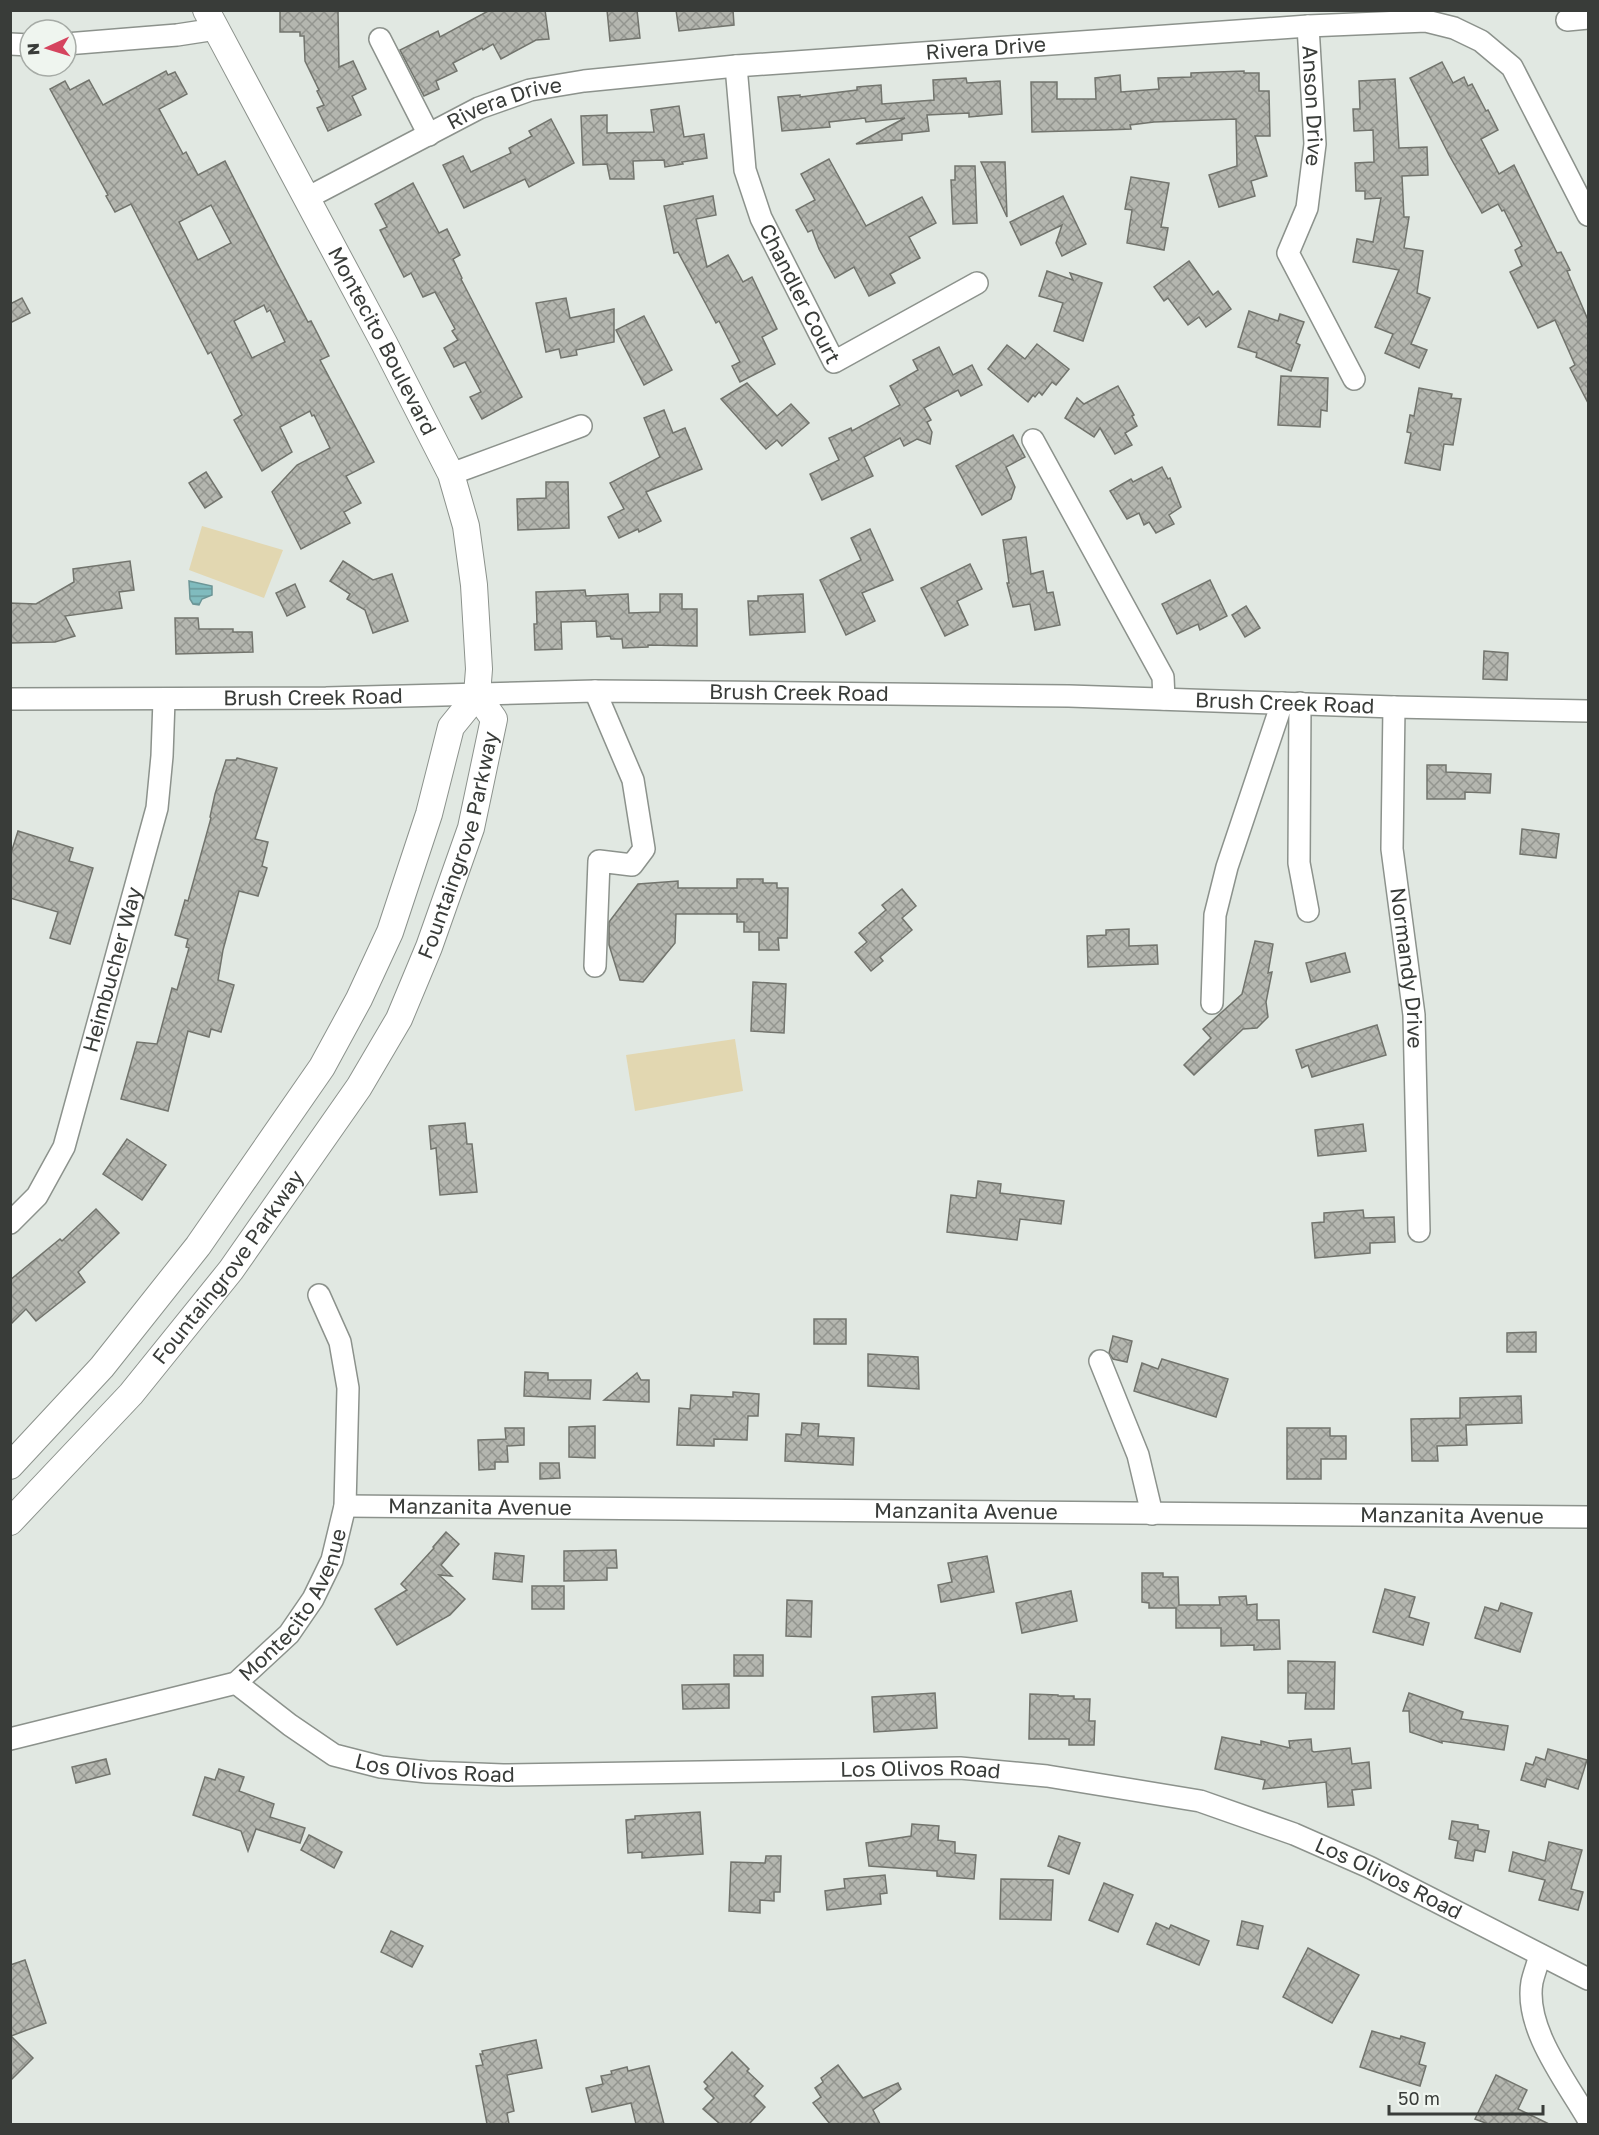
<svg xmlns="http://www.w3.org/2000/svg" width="1599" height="2135" viewBox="0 0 1599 2135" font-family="'Golos Text',sans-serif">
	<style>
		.pitch { fill: #e2d7b1 }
		.water { fill: url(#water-rules); stroke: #6b9596; stroke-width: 1.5 }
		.building { fill: url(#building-cross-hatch); stroke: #72746d; stroke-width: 1.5; fill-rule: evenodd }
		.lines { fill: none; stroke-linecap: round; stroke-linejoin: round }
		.minor-casing { stroke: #8c928c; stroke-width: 24 }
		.major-casing { stroke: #8c928c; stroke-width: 28 }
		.minor { stroke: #fff; stroke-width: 21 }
		.major { stroke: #fff; stroke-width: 26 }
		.labels { text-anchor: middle; stroke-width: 6; stroke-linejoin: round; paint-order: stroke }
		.street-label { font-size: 21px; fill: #393c39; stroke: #eff5ef }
	</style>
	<defs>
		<pattern id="water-rules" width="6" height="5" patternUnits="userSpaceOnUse" patternTransform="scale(1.5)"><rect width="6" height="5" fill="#80bbbe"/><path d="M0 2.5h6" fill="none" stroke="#6a999b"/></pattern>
		<pattern id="building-cross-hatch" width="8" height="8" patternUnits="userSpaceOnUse" patternTransform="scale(1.5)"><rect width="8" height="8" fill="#b4b6af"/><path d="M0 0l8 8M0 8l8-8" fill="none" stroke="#93958f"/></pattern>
	</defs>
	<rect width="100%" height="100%" fill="#e1e8e2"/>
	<g class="pitch">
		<polygon points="202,526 283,550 264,598 189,570"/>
		<polygon points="735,1039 743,1091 635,1111 626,1055"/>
	</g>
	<polygon class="water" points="189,581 212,586 212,595 202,599 199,605 193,604 190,599"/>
	<g class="building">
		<polygon points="490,10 545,10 549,39 536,40 501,59 493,44 483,50 482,48 453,63 457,71 436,81 439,89 424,96 400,50 438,31 440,37"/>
		<polygon points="607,10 637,10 640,38 610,41"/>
		<polygon points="676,10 733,10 734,25 679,31"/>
		<polygon points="280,11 338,11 339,67 353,61 366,89 352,96 361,115 328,131 317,108 324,105 317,91 319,90 305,61 304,36 300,36 300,32 280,32"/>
		<polygon points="1442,62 1453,83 1464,77 1468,86 1472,84 1486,111 1488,110 1498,130 1481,139 1499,174 1514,165 1557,253 1561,252 1570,270 1567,271 1588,320 1588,403 1570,368 1575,365 1555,320 1538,328 1510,272 1522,266 1515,250 1522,246 1504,210 1502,211 1498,204 1482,213 1449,155 1410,78"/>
		<path d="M166 71 168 75 175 72 187 94 159 109 183 154 186 152 198 175 225 161 277 263 308 322 311 321 329 356 320 360 374 462 346 476 361 503 344 512 350 523 301 549 272 492 297 465 330 448 314 415 312 416 310 411 280 427 292 452 262 471 234 420 242 415 211 352 208 354 131 204 115 212 106 196 108 195 50 89 65 81 70 90 89 80 103 105ZM211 205 231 243 198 260 179 222ZM264 305 267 312 270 310 285 342 252 358 234 321Z"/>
		<polygon points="1244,71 1244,73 1259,73 1259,91 1269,91 1270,136 1255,136 1267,176 1251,181 1255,196 1219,207 1209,175 1237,166 1236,119 1154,122 1130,125 1131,129 1106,130 1032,132 1031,82 1057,82 1057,99 1096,99 1095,78 1120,75 1121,92 1159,89 1158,78 1191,77 1191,73"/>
		<polygon points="966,78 967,83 1000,81 1002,114 969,117 969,113 927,115 929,131 902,134 902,140 856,144 905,118 866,122 865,118 829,122 830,127 782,131 778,97 800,95 800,97 857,90 857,87 881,85 882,104 934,100 933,80"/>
		<polygon points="1395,79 1399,148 1427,147 1428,175 1402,176 1404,217 1409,217 1404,248 1423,251 1417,293 1430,298 1411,344 1427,350 1419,368 1385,353 1393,334 1375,327 1399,270 1353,262 1357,239 1373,242 1381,198 1365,199 1365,191 1356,191 1355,163 1374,162 1373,130 1354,131 1353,109 1360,109 1359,81"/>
		<polygon points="679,106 684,137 704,134 707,158 682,162 683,164 665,167 664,160 633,161 634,179 610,179 607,164 583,165 581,116 607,115 607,133 654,132 651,110"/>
		<polygon points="551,119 574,163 529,187 525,179 464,208 443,165 463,156 471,172 511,153 509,148 532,136 529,131"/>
		<polygon points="829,159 866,226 922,197 936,223 909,237 920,258 890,274 895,283 869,296 854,267 835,278 819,249 812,230 808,232 796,210 815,200 801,174"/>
		<polygon points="981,162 1005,162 1007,217"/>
		<polygon points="955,166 975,166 977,223 953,224 951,180 955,180"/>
		<polygon points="1131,177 1169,183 1161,227 1168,228 1164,250 1127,243 1132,210 1125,209"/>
		<polygon points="413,183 439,233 447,229 460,255 453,259 462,278 461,279 522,397 482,419 470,397 481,392 465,362 454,367 444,348 458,340 452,331 455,329 435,292 423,297 411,273 404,277 380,230 387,227 375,204"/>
		<polygon points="713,196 716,215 696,219 707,267 728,255 743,282 752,277 777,329 762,337 775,364 740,382 732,366 740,362 719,321 716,323 678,252 674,253 664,206"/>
		<polygon points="1063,196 1086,244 1062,256 1056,243 1062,225 1021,245 1010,222"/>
		<polygon points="1189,261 1213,295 1218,291 1231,309 1206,327 1199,317 1188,325 1168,298 1164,301 1154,287"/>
		<polygon points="1047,271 1073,280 1070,273 1102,283 1083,341 1054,331 1063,303 1039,296"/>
		<polygon points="22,298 30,313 10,323 10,304"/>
		<polygon points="566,298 570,318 614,309 614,342 576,350 577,355 561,358 559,349 546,352 536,303"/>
		<polygon points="1249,311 1278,321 1280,314 1304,322 1296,343 1300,345 1291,371 1256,357 1257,353 1238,347"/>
		<polygon points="644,316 672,370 644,385 616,330"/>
		<polygon points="1037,344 1069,369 1056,385 1052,382 1042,395 1039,392 1035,397 1033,395 1028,402 988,369 1007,345 1025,359"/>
		<polygon points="939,347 953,375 972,365 982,385 961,396 958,390 924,408 931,420 927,422 932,432 930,444 917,439 904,446 900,438 864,457 873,476 822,500 810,474 839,460 829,438 851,428 852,431 900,405 890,386 918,370 913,360"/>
		<polygon points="1281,376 1328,378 1327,411 1321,410 1320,427 1278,425"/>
		<polygon points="747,383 777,416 791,404 809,423 782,446 777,440 766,449 721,399"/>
		<polygon points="1118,386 1134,415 1132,416 1137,426 1125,433 1132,445 1115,454 1100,428 1094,437 1065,418 1077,398 1084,404"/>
		<polygon points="1419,388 1452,394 1451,398 1461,399 1453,445 1444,444 1440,470 1405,463 1411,433 1407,432 1410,415 1414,416"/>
		<polygon points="664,410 673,433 685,428 702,469 646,492 661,521 639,532 638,529 619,538 608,517 624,509 610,483 660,457 644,418"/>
		<polygon points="1013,435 1025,457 1006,467 1015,487 1011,499 982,515 956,466"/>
		<polygon points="1162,467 1168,479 1170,478 1181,507 1169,515 1174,524 1156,533 1149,522 1144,525 1139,513 1127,519 1110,491 1131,479 1133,482"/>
		<polygon points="206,472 222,497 205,508 189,483"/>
		<polygon points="546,482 568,482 569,528 518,530 517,499 546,498"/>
		<polygon points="870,529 893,580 862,593 875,621 846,635 820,580 861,560 851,538"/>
		<polygon points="1026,537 1031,574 1043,571 1047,593 1053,592 1060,625 1035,630 1030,604 1013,607 1007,583 1009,583 1003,540"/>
		<polygon points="130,561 134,590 119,592 122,608 65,616 75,636 55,642 10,643 10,603 36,604 74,582 73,569"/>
		<polygon points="343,561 373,580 392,574 408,621 373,633 365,610 347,599 350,594 330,581"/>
		<polygon points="970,564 982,589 957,601 968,625 945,636 921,588"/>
		<polygon points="1210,580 1227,616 1200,630 1198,624 1177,634 1162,604"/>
		<polygon points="295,584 305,607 287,616 276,593"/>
		<polygon points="585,590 586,596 628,594 629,613 660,612 660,594 682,594 682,609 697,609 697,646 648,645 648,647 623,648 622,639 611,639 610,636 597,637 596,621 561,622 562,649 535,650 534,624 537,624 536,592"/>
		<polygon points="803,594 805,632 750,635 748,601 758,601 758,596"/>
		<polygon points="1246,606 1260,628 1245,637 1232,615"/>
		<polygon points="175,618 198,618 199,629 233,629 233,632 252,632 253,652 176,654"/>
		<polygon points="1484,651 1508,653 1507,680 1483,679"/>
		<polygon points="237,758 277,768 255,839 268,842 262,866 267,868 258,896 239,891 223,950 218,980 234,985 221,1032 211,1029 209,1037 188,1031 168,1111 121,1099 137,1042 157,1044 172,988 177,990 189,948 186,947 188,939 175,935 185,900 188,901 211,818 210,817 215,794 226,760 236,760"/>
		<polygon points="1427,765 1446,765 1446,772 1491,774 1490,793 1465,792 1465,799 1427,799"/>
		<polygon points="1522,829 1559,834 1556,858 1520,854"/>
		<polygon points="18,831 73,848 69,861 93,868 70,944 50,938 58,912 10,898 10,856"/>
		<polygon points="737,879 763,879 763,883 777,883 777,888 788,888 787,938 778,938 779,950 759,950 759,932 744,932 744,922 737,922 737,914 676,914 675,943 643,982 620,980 609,945 609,922 638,884 678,881 678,888 737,888"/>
		<polygon points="902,889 916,906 902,918 912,930 880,957 883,961 871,971 855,952 867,942 859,933 886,910 882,905"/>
		<polygon points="1129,929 1129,946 1157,945 1158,964 1088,967 1087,936 1106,935 1106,930"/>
		<polygon points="1255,941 1273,944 1268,973 1272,972 1266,1002 1268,1017 1257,1028 1243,1029 1194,1075 1184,1065 1211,1038 1203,1029 1242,994"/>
		<polygon points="1345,953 1350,972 1311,982 1306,963"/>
		<polygon points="753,982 786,984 784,1033 751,1031"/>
		<polygon points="1377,1025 1386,1055 1312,1077 1308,1065 1302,1068 1296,1050"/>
		<polygon points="465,1123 467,1144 472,1144 477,1192 440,1195 436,1148 431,1149 429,1126"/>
		<polygon points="1363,1124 1366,1151 1318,1156 1315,1130"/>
		<polygon points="127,1139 166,1165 142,1200 103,1174"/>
		<polygon points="978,1181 1001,1184 1000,1193 1064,1201 1061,1224 1020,1219 1017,1240 947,1232 951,1195 976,1198"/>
		<polygon points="96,1209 119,1233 78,1272 85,1282 36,1321 26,1309 10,1325 10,1280 60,1239 62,1241"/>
		<polygon points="1363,1210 1364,1218 1394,1217 1395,1242 1370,1243 1370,1253 1315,1258 1312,1223 1324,1222 1324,1213"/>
		<rect x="814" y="1319" width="32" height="25"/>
		<polygon points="1536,1332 1536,1352 1507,1352 1507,1333"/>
		<polygon points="1113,1336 1132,1341 1127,1362 1113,1359 1109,1353"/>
		<polygon points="868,1354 918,1357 919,1389 868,1386"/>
		<polygon points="1162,1359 1228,1379 1216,1417 1134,1391 1142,1363 1158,1369"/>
		<polygon points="525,1372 548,1373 548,1380 591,1380 590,1399 524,1396"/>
		<polygon points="637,1373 641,1380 649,1380 649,1402 604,1400"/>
		<polygon points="733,1392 759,1394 758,1416 748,1416 747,1440 714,1439 714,1446 677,1445 679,1408 690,1409 691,1395 733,1397"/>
		<polygon points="1521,1396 1522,1423 1466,1425 1467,1445 1437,1446 1438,1461 1412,1461 1411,1419 1460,1418 1460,1398"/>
		<polygon points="802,1423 819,1424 818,1436 854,1438 853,1465 785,1461 786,1434 801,1435"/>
		<polygon points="595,1426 595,1458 569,1457 569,1427"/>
		<polygon points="505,1428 524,1428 524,1445 507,1446 508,1462 495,1462 495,1469 479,1470 478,1440 506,1439"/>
		<polygon points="1287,1428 1330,1428 1330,1436 1346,1436 1346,1459 1321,1459 1321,1479 1287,1479"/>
		<polygon points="540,1463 559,1463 560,1478 540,1479"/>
		<polygon points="446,1532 459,1544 441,1565 452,1576 439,1575 465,1599 450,1615 397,1645 375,1609 407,1590 401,1584 434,1548 433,1547"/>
		<polygon points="616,1550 617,1568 607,1568 607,1580 564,1581 564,1551"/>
		<polygon points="495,1553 524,1556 522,1582 493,1579"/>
		<polygon points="987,1556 994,1592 941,1602 938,1585 952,1582 948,1563"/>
		<polygon points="1142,1573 1163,1573 1163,1577 1178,1577 1179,1605 1220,1605 1219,1597 1246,1596 1247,1605 1257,1604 1257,1620 1279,1620 1280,1649 1254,1650 1254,1645 1221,1646 1221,1628 1176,1628 1176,1608 1149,1608 1149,1603 1142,1602"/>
		<rect x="532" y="1586" width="32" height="23"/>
		<polygon points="1385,1589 1415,1597 1409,1617 1429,1623 1423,1645 1373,1632"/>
		<polygon points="1071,1591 1077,1621 1022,1633 1016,1603"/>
		<polygon points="787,1600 812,1601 811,1637 786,1636"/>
		<polygon points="1501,1603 1532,1613 1520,1652 1475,1638 1485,1607 1498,1611"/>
		<rect x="734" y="1655" width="29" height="21"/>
		<polygon points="1288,1661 1335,1662 1334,1709 1305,1709 1306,1693 1288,1693"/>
		<polygon points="729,1684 729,1708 683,1709 682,1685"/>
		<polygon points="935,1693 937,1728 874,1732 872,1697"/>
		<polygon points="1409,1693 1463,1712 1461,1719 1508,1726 1504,1750 1442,1741 1442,1743 1410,1732 1409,1711 1403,1711"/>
		<polygon points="1030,1694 1058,1695 1058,1696 1074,1696 1074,1699 1090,1699 1089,1721 1095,1721 1094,1745 1069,1745 1069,1739 1029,1739"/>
		<polygon points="1222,1737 1261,1745 1261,1741 1290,1748 1289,1741 1311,1739 1312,1751 1314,1752 1350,1748 1352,1764 1369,1762 1371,1788 1352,1790 1354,1805 1328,1807 1326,1782 1263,1789 1265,1780 1215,1769"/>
		<polygon points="1548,1749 1587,1760 1578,1789 1547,1779 1545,1787 1521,1780 1526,1763 1533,1765 1536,1757 1545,1760"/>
		<polygon points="106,1759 110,1774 76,1783 72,1767"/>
		<polygon points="219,1769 244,1777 239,1791 274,1804 270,1817 305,1828 300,1843 256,1829 248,1851 241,1831 193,1815 205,1777 215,1780"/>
		<polygon points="700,1812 703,1854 642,1858 642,1852 628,1853 626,1820 635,1819 635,1816"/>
		<polygon points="1452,1821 1478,1825 1478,1829 1489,1831 1485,1852 1475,1850 1473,1861 1455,1858 1458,1841 1449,1839"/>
		<polygon points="912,1824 939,1826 938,1840 955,1842 955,1853 976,1855 974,1879 937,1876 937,1871 869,1866 866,1843 911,1836"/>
		<polygon points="309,1835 342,1852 334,1868 301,1850"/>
		<polygon points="1059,1836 1080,1843 1069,1874 1048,1866"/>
		<polygon points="1549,1842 1582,1850 1571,1889 1583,1892 1578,1910 1539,1900 1545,1880 1509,1871 1513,1852 1545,1861"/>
		<polygon points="766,1856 781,1856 780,1892 774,1892 774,1901 760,1900 760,1913 729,1911 731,1862 765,1863"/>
		<polygon points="885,1875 887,1893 880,1894 881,1904 827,1910 825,1891 845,1888 844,1879"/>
		<polygon points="1001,1879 1053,1880 1051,1920 1000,1919"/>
		<polygon points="1104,1883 1133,1895 1118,1932 1089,1920"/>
		<polygon points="1242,1921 1263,1926 1258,1949 1237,1945"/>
		<polygon points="1156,1923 1169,1929 1171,1925 1209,1941 1199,1965 1147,1944"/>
		<polygon points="391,1931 423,1946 412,1967 381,1952"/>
		<polygon points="1308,1948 1359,1975 1332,2023 1283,1997"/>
		<polygon points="25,1960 46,2023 11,2036 33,2058 10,2081 10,1965"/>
		<polygon points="1372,2031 1400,2039 1401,2036 1425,2043 1419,2064 1426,2066 1420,2086 1360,2067"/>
		<polygon points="536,2040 542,2068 507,2075 514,2111 507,2113 509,2124 487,2124 476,2066 483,2065 480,2054 483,2054 482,2051"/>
		<polygon points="732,2052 749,2069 747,2071 763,2086 754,2096 765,2107 749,2124 720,2124 703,2109 714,2098 705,2089 708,2086 704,2082"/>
		<polygon points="838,2065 863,2098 898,2083 901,2089 873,2110 880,2124 830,2124 813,2103 821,2097 815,2088 823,2082 821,2078"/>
		<polygon points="649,2066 664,2124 636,2124 631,2103 592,2112 586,2088 603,2084 601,2076 612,2074 611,2071 627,2067 628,2071"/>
		<polygon points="1496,2075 1527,2090 1518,2109 1549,2124 1488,2124 1475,2119"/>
	</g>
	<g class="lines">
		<defs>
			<g id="minor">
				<polyline points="1567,20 1588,18"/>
				<path id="s1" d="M1308 26 1315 144 1307 208 1288 253 1354 379"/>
				<polyline points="380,39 429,135"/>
				<polyline points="10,44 30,45"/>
				<polyline points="66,44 177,35 216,29"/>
				<path id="s2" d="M736 66 745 170 761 218 834 362 977 283"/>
				<path id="s3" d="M307 198 479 108 530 90 584 81 736 66 1308 26 1426 21 1454 28 1481 41 1512 67 1588 215"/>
				<polyline points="1033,440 1163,677 1164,699"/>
				<polyline points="451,474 581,426"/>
				<path id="s4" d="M10 699 326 698 595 691 713 692 1069 696 1394 707 1588 711"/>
				<polyline points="1300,703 1299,863 1308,911"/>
				<path id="s5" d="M1394 707 1392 849 1414 1015 1419 1231"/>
				<polyline points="595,966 599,861 632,865 644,849 633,780 595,691"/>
				<polyline points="1212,1003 1215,915 1227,867 1282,703"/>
				<path id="s6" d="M10 1223 37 1196 64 1147 157 808 162 756 164 700"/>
				<polyline points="1100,1361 1138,1455 1152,1514"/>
				<path id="s7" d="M345 1506 1588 1517"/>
				<path id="s8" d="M236 1683 290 1725 334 1755 381 1767 427 1772 503 1775 960 1768 1047 1776 1200 1801 1294 1834 1369 1867 1588 1979"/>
				<path id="s9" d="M10 1739 236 1683 289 1634 313 1599 332 1560 345 1506 348 1388 340 1342 319 1295"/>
				<path d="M1540 1955C1538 1963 1534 1973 1532 1982 1524 2028 1566 2081 1588 2119"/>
			</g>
			<g id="major">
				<path id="s10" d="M206 10 384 343 451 474 466 526 474 585 479 669 477 695"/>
				<polyline points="10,1466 102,1367 198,1246 322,1067 359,999 390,932 429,814 451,727 477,695"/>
				<path id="s11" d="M10 1522 131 1394 231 1270 359 1087 399 1019 429 947 471 828 494 719 477 695"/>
			</g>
		</defs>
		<use href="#minor" class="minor-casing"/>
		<use href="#major" class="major-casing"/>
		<use href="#minor" class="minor"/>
		<use href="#major" class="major"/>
	</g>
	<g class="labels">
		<g class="street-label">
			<text dy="7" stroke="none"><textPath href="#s3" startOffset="706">Rivera Drive</textPath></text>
			<text dy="7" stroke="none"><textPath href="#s1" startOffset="80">Anson Drive</textPath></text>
			<text dy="7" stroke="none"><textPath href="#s3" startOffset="220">Rivera Drive</textPath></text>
			<text dy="7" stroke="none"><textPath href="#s2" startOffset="240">Chandler Court</textPath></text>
			<text dy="7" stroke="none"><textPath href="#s10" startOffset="375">Montecito Boulevard</textPath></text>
			<text dy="7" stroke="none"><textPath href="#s4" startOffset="789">Brush Creek Road</textPath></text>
			<text dy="7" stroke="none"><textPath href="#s4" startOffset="303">Brush Creek Road</textPath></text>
			<text dy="7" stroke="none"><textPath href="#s4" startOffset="1275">Brush Creek Road</textPath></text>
			<text dy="7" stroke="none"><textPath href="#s11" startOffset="822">Fountaingrove Parkway</textPath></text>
			<text dy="7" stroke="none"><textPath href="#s5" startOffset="262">Normandy Drive</textPath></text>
			<text dy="7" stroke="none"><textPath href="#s6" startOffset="278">Heimbucher Way</textPath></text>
			<text dy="7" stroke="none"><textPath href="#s11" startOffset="336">Fountaingrove Parkway</textPath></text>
			<text dy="7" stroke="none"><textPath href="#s7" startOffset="135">Manzanita Avenue</textPath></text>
			<text dy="7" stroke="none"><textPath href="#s7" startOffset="621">Manzanita Avenue</textPath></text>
			<text dy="7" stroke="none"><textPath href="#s7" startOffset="1107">Manzanita Avenue</textPath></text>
			<text dy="7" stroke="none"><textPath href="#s9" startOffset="332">Montecito Avenue</textPath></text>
			<text dy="7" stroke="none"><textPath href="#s8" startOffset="224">Los Olivos Road</textPath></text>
			<text dy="7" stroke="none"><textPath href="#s8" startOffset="710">Los Olivos Road</textPath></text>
			<text dy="7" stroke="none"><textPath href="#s8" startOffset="1196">Los Olivos Road</textPath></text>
		</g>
	</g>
	<rect width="1599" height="2135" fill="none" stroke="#393c39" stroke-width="24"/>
	<g transform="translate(48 48) rotate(266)"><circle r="28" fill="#eff5ef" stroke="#a6aba6" stroke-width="1.5"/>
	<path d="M0-4.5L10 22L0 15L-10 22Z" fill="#d5445e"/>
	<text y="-9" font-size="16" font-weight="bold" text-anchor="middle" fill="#393c39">N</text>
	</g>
	<path d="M1389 2105v9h154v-9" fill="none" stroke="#393c39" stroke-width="3"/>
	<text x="1398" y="2105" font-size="18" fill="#393c39" stroke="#eff5ef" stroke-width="4.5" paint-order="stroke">50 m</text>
</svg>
